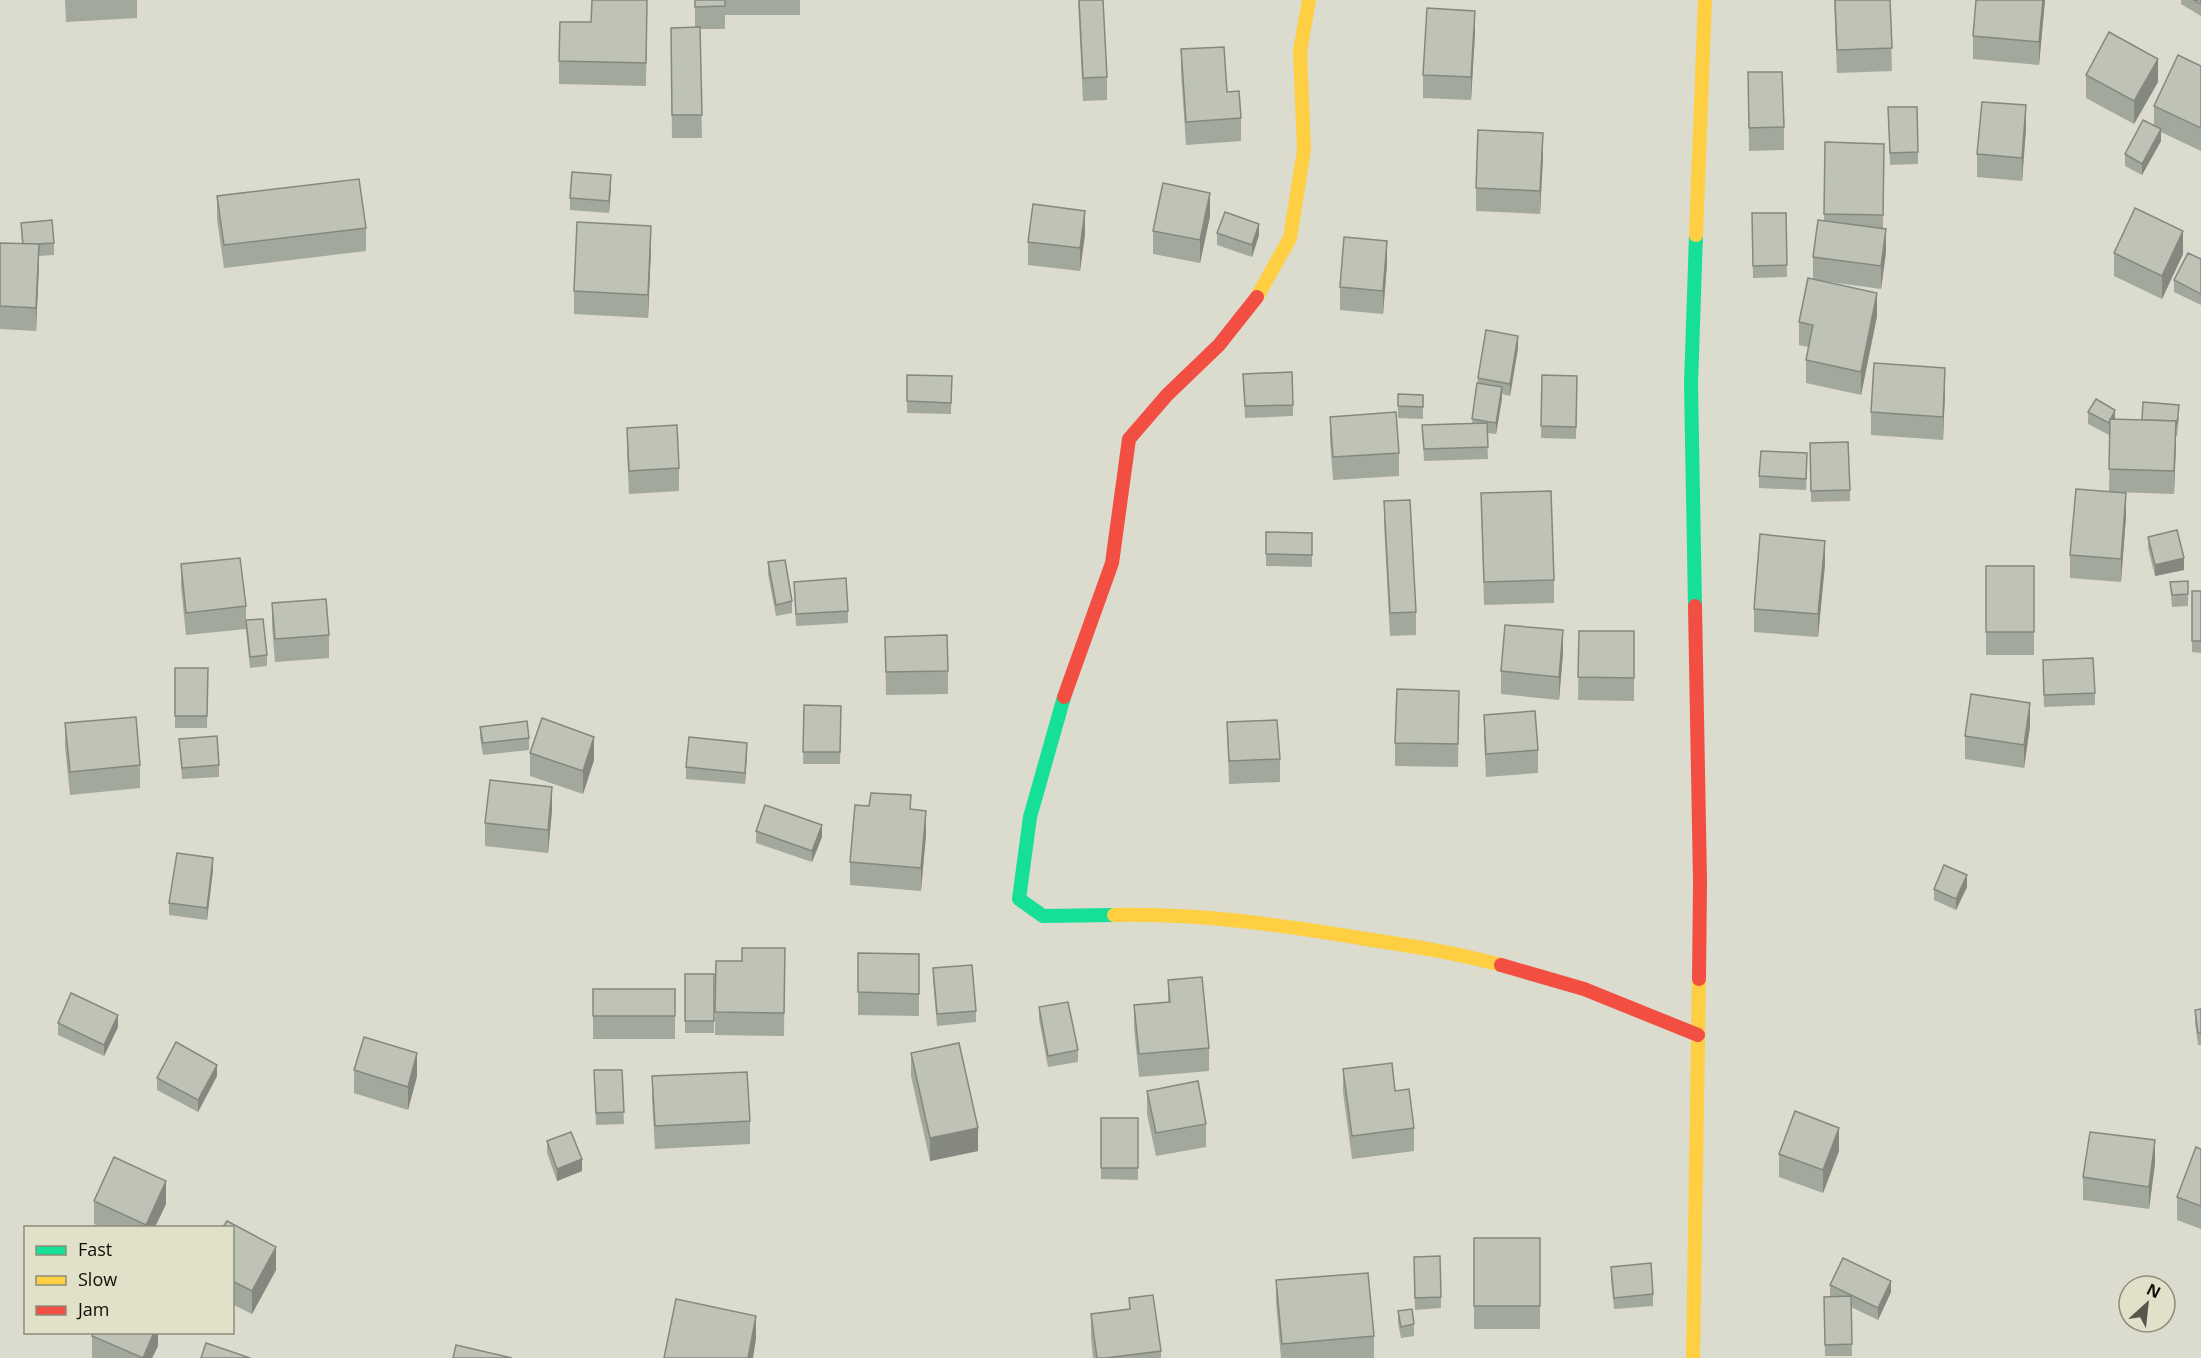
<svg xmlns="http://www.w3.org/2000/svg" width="2201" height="1358" viewBox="0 0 2201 1358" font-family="'Open Sans',sans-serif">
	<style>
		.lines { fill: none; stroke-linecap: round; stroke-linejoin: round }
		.fast { stroke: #16e098; stroke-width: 14 }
		.slow { stroke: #ffcf43; stroke-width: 14 }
		.jam { stroke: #f24e42; stroke-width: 14 }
		.wall { fill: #a3a89d }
		.shaded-wall { fill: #85887f }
		.building { fill: #bec3b6; stroke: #85887f; stroke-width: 1.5 }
	</style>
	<rect width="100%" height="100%" fill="#dbdbce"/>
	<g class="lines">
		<g class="fast">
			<polyline points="1695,606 1691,384 1696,235"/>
			<polyline points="1064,697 1030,817 1019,899 1043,916 1114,915"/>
		</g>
		<g class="slow">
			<polyline points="1696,235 1705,0"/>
			<polyline points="1257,297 1290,238 1304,150 1300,51 1309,0"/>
			<path d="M1114 915C1200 913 1282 925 1366 939 1412 946 1457 953 1501 965"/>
			<polyline points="1693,1358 1699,979"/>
		</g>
		<g class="jam">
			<polyline points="1695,606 1700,881 1699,979"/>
			<polyline points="1064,697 1112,563 1129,439 1167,395 1219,345 1257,297"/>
			<polyline points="1501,965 1584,989 1698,1035"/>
		</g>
	</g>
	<g class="wall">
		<polygon points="65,0 137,0 137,18 66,22"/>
		<polygon points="647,0 646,86 559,84 559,61 591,22"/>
		<polygon points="695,0 800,0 800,15 725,15 725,29 700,29 702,138 672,138 671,51 695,27"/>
		<polygon points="1078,0 1103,0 1107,77 1107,100 1083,101"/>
		<polygon points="1834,0 1890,0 1892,71 1837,73"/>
		<polygon points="2045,0 2039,65 1973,59 1973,36"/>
		<polygon points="2181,0 2201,0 2201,16 2181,4"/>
		<polygon points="1475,33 1471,100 1423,98 1423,75"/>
		<polygon points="1181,49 1227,92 1241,118 1241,141 1186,145 1181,72"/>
		<polygon points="2201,66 2201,151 2161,132 2161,141 2142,175 2125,166 2125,154 2154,125 2154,106"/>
		<polygon points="1748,72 1784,127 1784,150 1749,151"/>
		<polygon points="2086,75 2158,82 2134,124 2086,98"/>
		<polygon points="1888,107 1918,152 1918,164 1890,165"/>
		<polygon points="2026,128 2022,181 1977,177 1977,154"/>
		<polygon points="1825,142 1884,167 1883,229 1886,252 1881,289 1815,280 1877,316 1861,395 1806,383 1806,360 1808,347 1799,345 1799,322 1813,279 1813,257 1824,221"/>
		<polygon points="1543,156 1540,214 1476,211 1476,188"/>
		<polygon points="611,186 609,213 570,210 570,198"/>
		<polygon points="217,196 366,228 366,251 224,268 217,219"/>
		<polygon points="1752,213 1786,213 1787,277 1753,278"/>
		<polygon points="1210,216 1200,263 1153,254 1153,231"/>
		<polygon points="21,223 54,243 54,255 39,256 36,331 0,329 0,243 22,244"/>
		<polygon points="1217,233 1259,235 1252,257 1217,245"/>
		<polygon points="1085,234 1080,271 1028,265 1028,242"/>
		<polygon points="651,249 648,318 574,314 574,291"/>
		<polygon points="2114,253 2183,254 2162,299 2114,276"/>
		<polygon points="2201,259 2201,305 2174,292 2174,280"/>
		<polygon points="1387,264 1383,314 1340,310 1340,287"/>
		<polygon points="1518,348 1510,396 1502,394 1496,434 1487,433 1488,459 1424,461 1422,425 1472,423 1478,378"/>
		<polygon points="1243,374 1293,405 1293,416 1245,418"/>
		<polygon points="907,375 952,376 951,414 907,413"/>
		<polygon points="1542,375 1577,376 1576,439 1541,438"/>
		<polygon points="1945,391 1943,440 1871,435 1871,412"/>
		<polygon points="1398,394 1423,395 1423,419 1398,418"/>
		<polygon points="2088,412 2115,419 2142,420 2179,417 2177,436 2176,436 2174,494 2114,492 2126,516 2121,582 2070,578 2070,555 2109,492 2110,432 2109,435 2088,424"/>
		<polygon points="1330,417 1399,453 1399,476 1333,480 1330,440"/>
		<polygon points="627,428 679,468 679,491 629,494 627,451"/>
		<polygon points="1810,443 1850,490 1850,501 1811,502"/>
		<polygon points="1807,465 1806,490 1759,488 1759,476"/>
		<polygon points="1481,493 1554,580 1554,603 1484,605"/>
		<polygon points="1384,501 1416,612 1416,635 1390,636 1384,524"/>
		<polygon points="1312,533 1312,567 1266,566 1266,554"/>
		<polygon points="2148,537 2184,570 2155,576 2148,548"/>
		<polygon points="768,562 792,601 792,613 776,616 768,574"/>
		<polygon points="181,564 246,606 246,620 267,655 267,666 250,668 246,629 186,635 181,587"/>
		<polygon points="1825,564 1818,637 1754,632 1754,609"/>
		<rect x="1986" y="566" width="48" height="89"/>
		<polygon points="2188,581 2188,606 2172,607 2170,582"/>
		<polygon points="794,582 848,611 848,623 796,626"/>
		<polygon points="2201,591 2201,653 2192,652 2192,641"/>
		<polygon points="272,603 329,635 329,658 275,662 272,626"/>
		<polygon points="1579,631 1634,631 1634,701 1578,700"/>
		<polygon points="885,637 948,671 948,694 886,695"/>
		<polygon points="1563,653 1559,700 1501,694 1501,671"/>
		<polygon points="208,668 207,728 175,728 175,716"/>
		<polygon points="2043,672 2095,693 2095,705 2044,707"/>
		<polygon points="1459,691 1458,767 1395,766 1395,743"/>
		<polygon points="804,705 841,706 840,764 803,764"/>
		<polygon points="1484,715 1538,750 1538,773 1486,777 1484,738"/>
		<polygon points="1227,722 1280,759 1280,782 1229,784"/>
		<polygon points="65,723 140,765 140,788 70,795 65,746"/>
		<polygon points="2030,726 2024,768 1965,759 1965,736"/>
		<polygon points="480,727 529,738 529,750 483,755 480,738"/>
		<polygon points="179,739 219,765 219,777 182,779"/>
		<polygon points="530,753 594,760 583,794 530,776"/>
		<polygon points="747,754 745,784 686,779 686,767"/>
		<polygon points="552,810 548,853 485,846 485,823"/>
		<polygon points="911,810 926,834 921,891 850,885 850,862"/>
		<polygon points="756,831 822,837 812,862 756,843"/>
		<polygon points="213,870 207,920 169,915 169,903"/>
		<polygon points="1967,887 1956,910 1934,900 1934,889"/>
		<polygon points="785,948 784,1036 715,1035 716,961 742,961"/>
		<polygon points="858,953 919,954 919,1016 858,1015"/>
		<polygon points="933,968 976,1011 976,1022 937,1026 933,980"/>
		<rect x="685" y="974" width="29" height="59"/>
		<polygon points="1168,980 1209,1048 1209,1071 1139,1077 1134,1028 1134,1005 1168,1002"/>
		<rect x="593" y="989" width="82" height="50"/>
		<polygon points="1039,1007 1078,1050 1078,1062 1048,1067 1039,1019"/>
		<polygon points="2201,1009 2201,1045 2198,1045 2195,1022 2195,1010"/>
		<polygon points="58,1023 118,1027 104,1056 58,1035"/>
		<polygon points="911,1053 978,1151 930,1161 911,1076"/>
		<polygon points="1343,1069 1414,1128 1414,1151 1352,1159 1343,1092"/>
		<polygon points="354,1070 417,1076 408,1110 354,1093"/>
		<polygon points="594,1070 622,1070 624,1124 596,1125"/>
		<polygon points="217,1076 198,1112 157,1090 157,1078"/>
		<polygon points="652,1076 750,1121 750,1144 655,1149 652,1099"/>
		<polygon points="1147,1091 1206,1124 1206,1147 1156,1156 1147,1114"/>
		<polygon points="1101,1118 1138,1118 1138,1180 1101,1179"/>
		<polygon points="547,1141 582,1171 557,1181 547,1153"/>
		<polygon points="2201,1149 2201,1229 2177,1220 2177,1197"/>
		<polygon points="1839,1151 1823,1193 1779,1177 1779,1154"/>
		<polygon points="2155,1163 2149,1209 2083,1200 2083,1177"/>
		<polygon points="94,1201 166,1204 155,1227 102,1227 94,1224"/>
		<polygon points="232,1227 276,1270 252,1314 232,1304"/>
		<rect x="1474" y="1238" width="66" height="91"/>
		<polygon points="1414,1257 1441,1297 1441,1308 1415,1310"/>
		<polygon points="1611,1267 1653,1294 1653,1306 1614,1309 1611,1279"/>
		<polygon points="1276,1280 1374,1336 1374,1358 1281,1358 1276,1303"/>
		<polygon points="1830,1285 1891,1292 1878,1320 1851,1307 1852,1356 1825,1356 1824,1297 1830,1297"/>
		<polygon points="1129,1298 1161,1351 1161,1358 1093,1358 1091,1337 1091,1314 1129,1309"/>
		<polygon points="1398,1311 1414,1324 1414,1336 1401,1338 1398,1323"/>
		<polygon points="158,1332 158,1346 152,1358 92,1358 92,1336"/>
	</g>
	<g class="shaded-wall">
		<polygon points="2043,0 2045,0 2039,65 2039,42"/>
		<polygon points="1475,11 1475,33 1471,100 1471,77"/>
		<polygon points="2158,59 2158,82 2134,124 2134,101"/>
		<polygon points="2026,105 2026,128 2022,181 2022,158"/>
		<polygon points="2161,129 2161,141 2142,175 2142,164"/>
		<polygon points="1543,133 1543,156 1540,214 1540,191"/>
		<polygon points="611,175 611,186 609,213 609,201"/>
		<polygon points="1210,193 1210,216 1200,263 1200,240"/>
		<polygon points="1085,211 1085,234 1080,271 1080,248"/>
		<polygon points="1259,224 1259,235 1252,257 1252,245"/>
		<polygon points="651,226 651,249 648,318 648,295"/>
		<polygon points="1886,229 1886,252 1881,289 1881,266"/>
		<polygon points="2183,231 2183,254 2162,299 2162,276"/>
		<polygon points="1387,241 1387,264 1383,314 1383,291"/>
		<polygon points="39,244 39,267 36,331 36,308"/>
		<polygon points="1877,293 1877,316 1861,395 1861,372"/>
		<polygon points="1518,336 1518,348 1510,396 1510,384"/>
		<polygon points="1945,368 1945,391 1943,440 1943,417"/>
		<polygon points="1502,387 1502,399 1496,434 1496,423"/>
		<polygon points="2115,410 2115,421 2109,435 2109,423"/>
		<polygon points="2176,421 2176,444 2174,494 2174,471"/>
		<polygon points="2126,493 2126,516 2121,582 2121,559"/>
		<polygon points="1825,541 1825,564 1818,637 1818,614"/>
		<polygon points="2184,558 2184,570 2155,576 2155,565"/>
		<polygon points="1563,630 1563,653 1559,700 1559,677"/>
		<polygon points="2030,703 2030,726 2024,768 2024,745"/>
		<polygon points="594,737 594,760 583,794 583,771"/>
		<polygon points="747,743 747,754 745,784 745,773"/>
		<polygon points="552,787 552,810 548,853 548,830"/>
		<polygon points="926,811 926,834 921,891 921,868"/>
		<polygon points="822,825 822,837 812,862 812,851"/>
		<polygon points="213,858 213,870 207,920 207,908"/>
		<polygon points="1967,875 1967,887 1956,910 1956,899"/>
		<polygon points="118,1015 118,1027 104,1056 104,1045"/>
		<polygon points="417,1053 417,1076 408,1110 408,1087"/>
		<polygon points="217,1065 217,1076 198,1112 198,1100"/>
		<polygon points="978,1128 978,1151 930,1161 930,1138"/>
		<polygon points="1839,1128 1839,1151 1823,1193 1823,1170"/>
		<polygon points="2155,1140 2155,1163 2149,1209 2149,1187"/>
		<polygon points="582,1159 582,1171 557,1181 557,1169"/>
		<polygon points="166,1181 166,1204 155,1227 146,1227 146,1225"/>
		<polygon points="276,1247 276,1270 252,1314 252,1291"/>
		<polygon points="1891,1281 1891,1292 1878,1320 1878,1308"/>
		<polygon points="756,1316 756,1339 753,1358 748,1358"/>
		<polygon points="154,1332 158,1332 158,1346 152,1358 143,1358"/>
	</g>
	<g class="building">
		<polygon points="592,0 647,0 646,63 559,61 560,22 591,22"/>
		<polygon points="695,0 725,0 725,6 695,7"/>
		<polygon points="1079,0 1103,0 1107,77 1083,78"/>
		<polygon points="1835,0 1890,0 1892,48 1837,50"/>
		<polygon points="1976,0 2043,0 2039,42 1973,36"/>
		<polygon points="2194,0 2201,0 2201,4"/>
		<polygon points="1427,8 1475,11 1471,77 1423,75"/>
		<polygon points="700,27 702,115 672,115 671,28"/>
		<polygon points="2109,32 2158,59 2134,101 2086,75"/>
		<polygon points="1224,47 1227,92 1239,91 1241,118 1186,122 1181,49"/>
		<polygon points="2178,55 2201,66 2201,128 2154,106"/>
		<polygon points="1748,72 1782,72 1784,127 1749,128"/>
		<polygon points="1982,102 2026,105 2022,158 1977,154"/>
		<polygon points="1888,107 1917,107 1918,152 1890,153"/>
		<polygon points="2143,120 2161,129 2142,164 2125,154"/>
		<polygon points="1478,130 1543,133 1540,191 1476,188"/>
		<polygon points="1825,142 1884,144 1883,215 1824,214"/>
		<polygon points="572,172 611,175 609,201 570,198"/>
		<polygon points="359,179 366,228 224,245 217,196"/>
		<polygon points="1163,183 1210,193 1200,240 1153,231"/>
		<polygon points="1033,204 1085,211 1080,248 1028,242"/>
		<polygon points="2135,208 2183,231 2162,276 2114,253"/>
		<polygon points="1225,212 1259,224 1252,245 1217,233"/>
		<polygon points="1752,213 1786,213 1787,265 1753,266"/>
		<polygon points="52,220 54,243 37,244 23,244 21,223"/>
		<polygon points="1818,220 1886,229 1881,266 1813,257"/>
		<polygon points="577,222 651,226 648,295 574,291"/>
		<polygon points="1344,237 1387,241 1383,291 1340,287"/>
		<polygon points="0,243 39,244 36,308 0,306"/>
		<polygon points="2188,253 2201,259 2201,294 2174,280"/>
		<polygon points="1808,278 1877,293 1861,372 1806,360 1813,325 1799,322"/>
		<polygon points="1486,330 1518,336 1510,384 1478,378"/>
		<polygon points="1874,363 1945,368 1943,417 1871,412"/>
		<polygon points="1292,372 1293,405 1245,406 1243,374"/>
		<polygon points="907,375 952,376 951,403 907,401"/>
		<polygon points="1542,375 1577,376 1576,427 1541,426"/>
		<polygon points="1477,383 1502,387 1496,423 1472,419"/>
		<polygon points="1398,394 1423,395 1423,407 1398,406"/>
		<polygon points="2096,399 2115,410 2109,423 2088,412"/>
		<polygon points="2143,402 2179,405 2177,424 2176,424 2176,421 2142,420"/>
		<polygon points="1396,412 1399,453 1333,457 1330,417"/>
		<polygon points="2110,419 2176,421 2174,471 2109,469"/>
		<polygon points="1487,423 1488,447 1424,449 1422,425"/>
		<polygon points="677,425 679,468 629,471 627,428"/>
		<polygon points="1848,442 1850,490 1811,491 1810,443"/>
		<polygon points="1761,451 1807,453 1806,479 1759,476"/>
		<polygon points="2076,489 2126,493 2121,559 2070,555"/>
		<polygon points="1551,491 1554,580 1484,582 1481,493"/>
		<polygon points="1410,500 1416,612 1390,613 1384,501"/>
		<polygon points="2177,530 2184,558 2155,565 2148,537"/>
		<polygon points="1266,532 1312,533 1312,555 1266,554"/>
		<polygon points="1760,534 1825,541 1818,614 1754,609"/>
		<polygon points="240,558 246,606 186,613 181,564"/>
		<polygon points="785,560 792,601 776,605 768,562"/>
		<rect x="1986" y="566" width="48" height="66"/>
		<polygon points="846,578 848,611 796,614 794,582"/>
		<polygon points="2188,581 2188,594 2172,595 2170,582"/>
		<rect x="2192" y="591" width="9" height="50"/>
		<polygon points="326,599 329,635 275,639 272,603"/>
		<polygon points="263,619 267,655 250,657 246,620"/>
		<polygon points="1505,625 1563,630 1559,677 1501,671"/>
		<polygon points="1579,631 1634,631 1634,678 1578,677"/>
		<polygon points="947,635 948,671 886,672 885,637"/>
		<polygon points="2093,658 2095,693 2044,695 2043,660"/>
		<polygon points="175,668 208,668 207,716 175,716"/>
		<polygon points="1397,689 1459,691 1458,744 1395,743"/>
		<polygon points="1971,694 2030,703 2024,745 1965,736"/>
		<polygon points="804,705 841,706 840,752 803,752"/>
		<polygon points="1535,711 1538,750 1486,754 1484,715"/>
		<polygon points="136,717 140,765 70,772 65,723"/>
		<polygon points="542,718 594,737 583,771 530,753"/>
		<polygon points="1277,720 1280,759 1229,761 1227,722"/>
		<polygon points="527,721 529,738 483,743 480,727"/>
		<polygon points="217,736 219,765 182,768 179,739"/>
		<polygon points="689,737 747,743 745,773 686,767"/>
		<polygon points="490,780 552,787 548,830 485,823"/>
		<polygon points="871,793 911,795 910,809 926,811 921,868 850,862 855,805 869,806"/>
		<polygon points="765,805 822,825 812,851 756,831"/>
		<polygon points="177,853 213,858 207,908 169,903"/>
		<polygon points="1944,865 1967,875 1956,899 1934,889"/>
		<polygon points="742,948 785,948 784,1013 715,1012 716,961 742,961"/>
		<polygon points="858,953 919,954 919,994 858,992"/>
		<polygon points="972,965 976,1011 937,1014 933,968"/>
		<rect x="685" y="974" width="29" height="47"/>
		<polygon points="1202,977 1209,1048 1139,1054 1134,1005 1170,1002 1168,980"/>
		<rect x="593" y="989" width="82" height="27"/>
		<polygon points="71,993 118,1015 104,1045 58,1023"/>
		<polygon points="1068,1002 1078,1050 1048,1056 1039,1007"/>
		<polygon points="2201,1009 2201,1033 2198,1033 2195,1010"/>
		<polygon points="364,1037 417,1053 408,1087 354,1070"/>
		<polygon points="176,1042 217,1065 198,1100 157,1078"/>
		<polygon points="959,1043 978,1128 930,1138 911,1053"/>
		<polygon points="1392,1063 1395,1091 1409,1089 1414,1128 1352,1136 1343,1069"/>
		<polygon points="594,1070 622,1070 624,1112 596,1113"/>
		<polygon points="747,1072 750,1121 655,1126 652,1076"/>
		<polygon points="1198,1081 1206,1124 1156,1133 1147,1091"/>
		<polygon points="1795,1111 1839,1128 1823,1170 1779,1154"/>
		<rect x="1101" y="1118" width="37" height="50"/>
		<polygon points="571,1132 582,1159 557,1169 547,1141"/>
		<polygon points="2090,1132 2155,1140 2149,1187 2083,1177"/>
		<polygon points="2196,1147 2201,1149 2201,1206 2177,1197"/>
		<polygon points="114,1157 166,1181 146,1225 94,1201"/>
		<polygon points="227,1221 276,1247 252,1291 232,1281 232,1227 223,1227"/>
		<rect x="1474" y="1238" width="66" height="68"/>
		<polygon points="1440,1256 1441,1297 1415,1298 1414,1257"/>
		<polygon points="1843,1258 1891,1281 1878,1308 1830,1285"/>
		<polygon points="1651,1263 1653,1294 1614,1298 1611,1267"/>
		<polygon points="1368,1273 1374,1336 1282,1344 1276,1280"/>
		<polygon points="1153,1295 1161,1351 1106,1358 1097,1358 1091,1314 1130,1309 1129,1298"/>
		<polygon points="1851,1296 1852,1344 1825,1345 1824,1297"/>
		<polygon points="676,1299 756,1316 748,1358 664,1358"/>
		<polygon points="1412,1309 1414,1324 1401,1327 1398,1311"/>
		<polygon points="94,1332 154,1332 143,1358 92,1336"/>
		<polygon points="206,1343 250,1358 201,1358"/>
		<polygon points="456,1345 512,1358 453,1358"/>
	</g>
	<rect x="24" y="1226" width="210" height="108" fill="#e1e0c8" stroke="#8d8c7a" stroke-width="1.5"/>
	<rect x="36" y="1246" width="30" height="9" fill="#16e098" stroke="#8d8c7a" stroke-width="1.5"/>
	<text x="78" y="1256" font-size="18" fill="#0f0e06">Fast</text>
	<rect x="36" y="1276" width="30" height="9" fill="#ffcf43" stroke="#8d8c7a" stroke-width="1.5"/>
	<text x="78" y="1286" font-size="18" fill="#0f0e06">Slow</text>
	<rect x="36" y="1306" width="30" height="9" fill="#f24e42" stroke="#8d8c7a" stroke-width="1.5"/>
	<text x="78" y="1316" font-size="18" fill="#0f0e06">Jam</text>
	<g transform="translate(2147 1304) rotate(27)"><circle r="28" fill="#e1e0c8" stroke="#8d8c7a" stroke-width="1.5"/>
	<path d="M0-4.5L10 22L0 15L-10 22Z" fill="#56564c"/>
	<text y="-9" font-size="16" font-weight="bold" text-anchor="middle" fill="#0f0e06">N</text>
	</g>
</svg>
